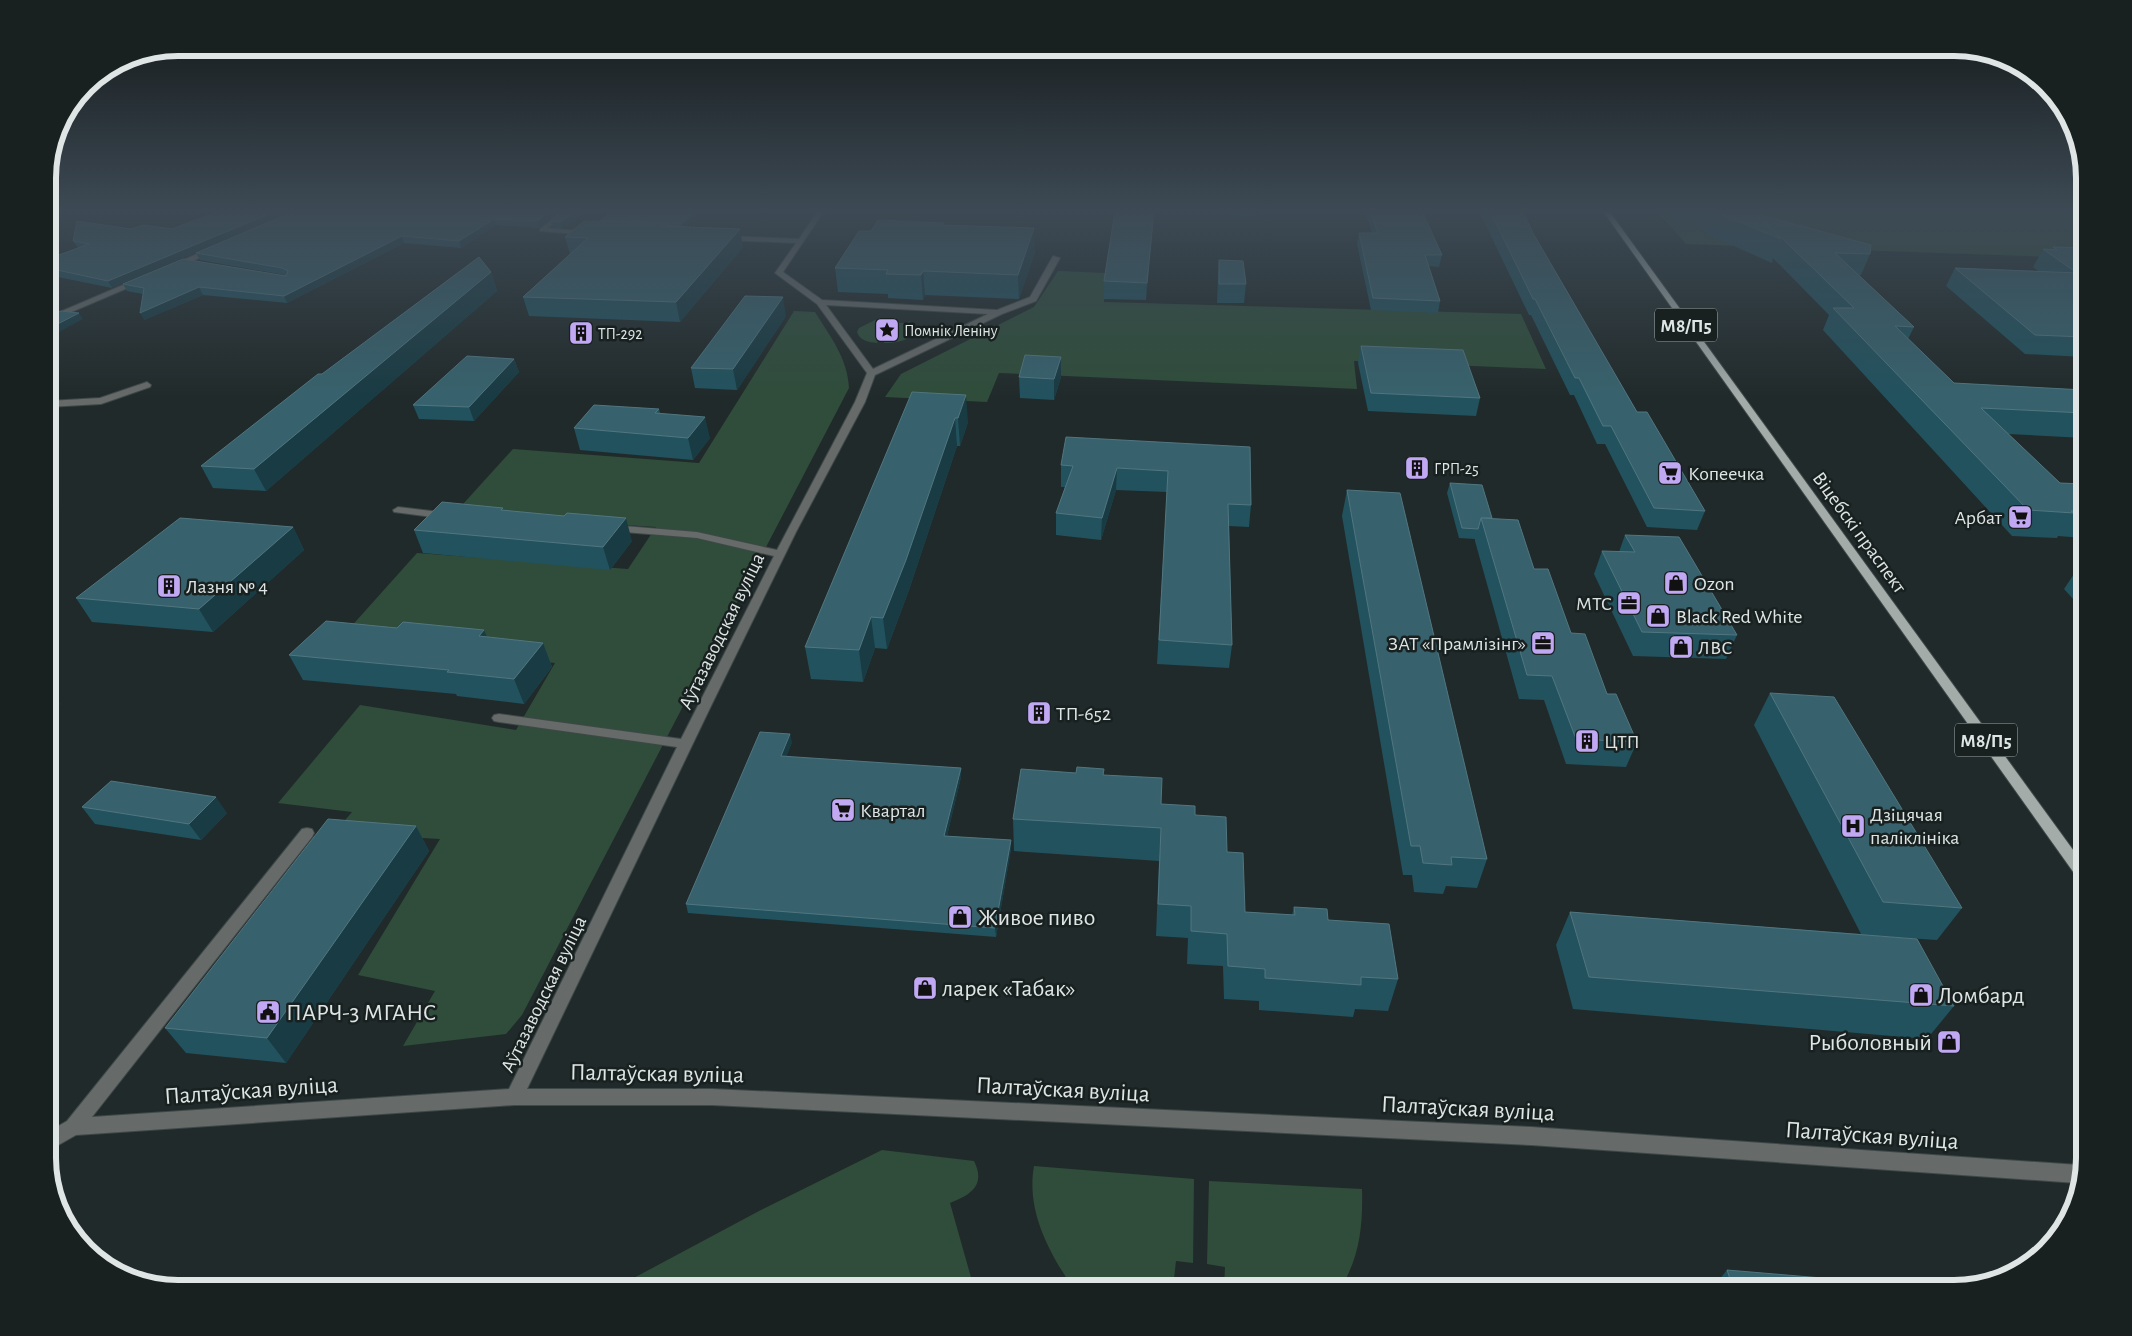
<svg xmlns="http://www.w3.org/2000/svg" width="2132" height="1336" viewBox="0 0 2132 1336" font-family="'Alegreya Sans',sans-serif">
	<style>
		.green { fill: #2f4d3a }
		.lines { fill: none; stroke-linecap: round; stroke-linejoin: round }
		.minor-casing { stroke: #3f4848; stroke-width: 2 }
		.primary-casing { stroke: #3f4848; stroke-width: 2 }
		.minor { fill: #666a69; fill-rule: evenodd }
		.primary { fill: #a4acaa; fill-rule: evenodd }
		.wall { fill: #22525e }
		.shaded-wall { fill: #193b43 }
		.building { fill: #37626d; stroke: #517680 }
		.labels { text-anchor: middle; stroke-width: 5; stroke-linejoin: round; paint-order: stroke }
		.far-poi-label { font-size: 16px; fill: #dfe5e5; stroke: #182020; text-anchor: start }
		.shield { fill: #182020; stroke: #a3aaaa; stroke-width: 1 }
		.shield-label { font-size: 19px; font-weight: bold; fill: #dfe5e5 }
		.poi-label { font-size: 20px; fill: #dfe5e5; stroke: #182020; text-anchor: start }
		.street-label { font-size: 20px; fill: #dfe5e5; stroke: #182020 }
		.near-poi-label { font-size: 24px; fill: #dfe5e5; stroke: #182020; text-anchor: start }
		.near-street-label { font-size: 24px; fill: #dfe5e5; stroke: #182020 }
		.rim { fill: none; stroke: #dfe5e5; stroke-width: 6 }
	</style>
	<rect width="100%" height="100%" fill="#212a2a"/>
	<g class="green">
		<polygon points="1657,211 2084,211 2084,258 1686,244"/>
		<polygon points="1058,271 1106,273 1104,302 1521,314 1546,369 1354,361 1357,389 999,373 987,402 885,397 901,374 1034,307"/>
		<path d="M794 311 815 312C830 336 848 359 849 388L522 1015 506 1034 403 1046 435 991 358 975 440 839 334 833 352 812 278 803 360 705 516 730 555 663 340 639 417 553 628 569 656 527 454 514 513 449 699 463Z"/>
		<path d="M877 319 878 322 889 323 888 326 882 325 877 333 882 334 877 343C869 342 860 341 857 332L859 328Z"/>
		<path d="M909 321 917 327V331C909 341 896 343 884 343L888 334H894L899 327 894 326 895 323H907Z"/>
		<path d="M882 1150 974 1161C986 1185 971 1195 950 1203L974 1288H615L759 1211Z"/>
		<path d="M1034 1166 1194 1179 1193 1263 1176 1261 1173 1288H1073C1049 1252 1026 1211 1034 1166Z"/>
		<path d="M1209 1181 1362 1189C1363 1223 1360 1259 1340 1288H1224L1225 1267 1207 1264Z"/>
	</g>
	<g class="lines">
		<defs>
			<g id="minor">
				<polygon points="562,211 569,211 548,228 588,232 592,234 590,235 540,231 540,229"/>
				<path d="M818 211H824L783 272 822 300 997 310 1030 297 1053 256 1060 258 1036 301 1002 314 875 375 865 402 796 532 710 708 527 1089H712L1531 1127 2079 1165 2082 1166 2077 1183 1531 1145 712 1105H514L76 1135 48 1151V1132L67 1121 302 829 307 828 312 829 314 833 312 837 92 1117 509 1089 677 747 499 722 494 721 492 718 494 715 499 714 681 739 774 556 697 538 612 531 607 528 612 525 697 532 777 550 855 402 867 373 817 304 775 273 796 243 725 240 721 238 725 236 799 239ZM826 305 988 314 873 369Z"/>
				<polygon points="210,248 217,250 177,268 170,266"/>
				<polygon points="137,279 144,281 48,322 48,317"/>
				<polygon points="147,382 151,385 150,387 101,404 48,407 48,401 100,398"/>
				<polygon points="398,507 448,513 453,516 448,519 394,512 393,510"/>
			</g>
			<polygon id="primary" points="1603,211 1609,211 2084,865 2084,882 2079,880"/>
		</defs>
		<use href="#minor" class="minor-casing"/>
		<use href="#primary" class="primary-casing"/>
		<use href="#minor" class="minor"/>
		<use href="#primary" class="primary"/>
	</g>
	<g class="wall">
		<polygon points="559,211 539,228 496,225 461,248 404,243 287,303 203,295 144,320 143,294 127,291 123,284 285,275 200,260 196,253"/>
		<polygon points="562,211 562,229 553,228 551,221"/>
		<polygon points="695,211 696,217 685,227 743,247 680,322 529,316 523,297 570,254 565,237 600,221"/>
		<polygon points="1115,211 1154,211 1146,300 1104,299 1104,281"/>
		<polygon points="1221,211 1256,211 1255,216 1221,214"/>
		<polygon points="1365,211 1422,211 1442,255 1439,267 1429,266 1440,301 1438,313 1371,310 1357,244 1359,233 1372,233"/>
		<polygon points="1479,211 1523,211 1533,233 1637,412 1705,511 1697,530 1647,527 1605,444 1597,444 1574,395 1570,395 1531,315 1529,315"/>
		<polygon points="1668,211 1752,211 1756,215 1757,214 1870,254 1861,275 1859,275 1914,327 1908,339 1954,383 2084,390 2084,438 2008,434 2060,483 2084,484 2084,538 2058,536 2057,538 2012,536 1823,330 1829,315 1773,258 1772,263 1709,235 1696,222 1677,221"/>
		<polygon points="944,225 1035,252 1019,299 925,295 923,300 888,298 888,294 838,292 835,268 871,231"/>
		<polygon points="131,229 172,229 112,288 48,275 48,259 78,248 73,241"/>
		<polygon points="2053,247 2084,248 2084,357 2025,354 1946,286 1955,268 2038,271 2033,267 2043,249 2051,250"/>
		<polygon points="1219,260 1246,284 1244,303 1217,303 1218,278"/>
		<polygon points="491,272 497,291 266,491 213,488 201,466 322,374"/>
		<polygon points="786,316 737,390 695,388 691,368"/>
		<polygon points="1361,346 1480,398 1476,416 1368,411 1358,363"/>
		<polygon points="1061,357 1061,377 1054,400 1020,398 1019,377"/>
		<polygon points="514,359 519,372 474,421 419,419 413,405"/>
		<polygon points="912,392 968,422 960,446 957,446 909,590 887,649 875,648 863,682 811,679 805,647"/>
		<polygon points="659,409 660,413 710,438 693,460 580,450 574,428"/>
		<polygon points="1250,447 1251,505 1249,527 1229,526 1232,645 1229,668 1157,664 1167,492 1116,490 1101,540 1056,535 1056,513 1065,487 1061,487 1061,465"/>
		<polygon points="1450,483 1492,518 1534,569 1571,633 1637,742 1626,767 1566,764 1544,700 1519,699 1475,541 1475,539 1459,538 1447,493"/>
		<polygon points="1347,490 1487,859 1477,888 1446,886 1443,894 1414,892 1412,875 1403,875 1342,516"/>
		<polygon points="505,511 632,541 610,570 423,553 414,530"/>
		<polygon points="293,527 304,550 213,632 92,622 76,598"/>
		<polygon points="1625,535 1737,635 1726,659 1633,656 1594,574 1602,551 1619,552"/>
		<polygon points="2080,565 2084,566 2084,611 2064,589"/>
		<polygon points="487,637 543,643 552,667 524,704 457,696 456,694 303,680 289,655"/>
		<polygon points="1770,693 1962,908 1937,940 1877,936 1954,1006 1927,1039 1573,1009 1556,945 1570,912 1861,934 1754,725"/>
		<polygon points="792,742 786,757 961,768 961,777 947,836 1011,840 1011,849 996,937 688,913 686,904"/>
		<polygon points="1104,775 1161,804 1195,815 1227,852 1245,912 1292,915 1294,907 1328,920 1398,979 1388,1011 1355,1009 1353,1017 1259,1010 1259,1001 1224,999 1223,966 1187,964 1188,938 1156,936 1159,861 1014,851 1013,819"/>
		<polygon points="82,807 227,813 201,840 95,824"/>
		<polygon points="416,826 429,851 286,1063 186,1053 165,1028"/>
		<polygon points="1727,1270 1826,1288 1716,1288 1715,1285"/>
	</g>
	<g class="shaded-wall">
		<polygon points="276,211 295,211 112,288 108,281"/>
		<polygon points="549,211 559,211 539,228 537,221"/>
		<polygon points="576,211 587,211 562,229 560,222"/>
		<polygon points="695,211 696,217 678,233 677,227"/>
		<polygon points="1154,211 1146,300 1147,283"/>
		<polygon points="494,219 496,225 461,248 459,241"/>
		<polygon points="1034,228 1035,252 1019,299 1018,275"/>
		<polygon points="740,229 743,247 680,322 676,302"/>
		<polygon points="402,236 404,243 287,303 284,296"/>
		<polygon points="923,271 925,295 923,300 921,275"/>
		<polygon points="491,272 497,291 266,491 254,469"/>
		<polygon points="199,287 203,295 144,320 140,313"/>
		<polygon points="783,297 786,316 737,390 733,369"/>
		<polygon points="79,313 83,319 48,338 48,329"/>
		<polygon points="1061,357 1061,377 1054,400 1054,379"/>
		<polygon points="514,359 519,372 474,421 469,407"/>
		<polygon points="966,395 968,422 960,446 958,418"/>
		<polygon points="705,417 710,438 693,460 688,438"/>
		<polygon points="955,418 957,446 909,590 887,649 883,618"/>
		<polygon points="1117,468 1116,490 1101,540 1102,518"/>
		<polygon points="626,518 632,541 610,570 603,547"/>
		<polygon points="293,527 304,550 213,632 199,609"/>
		<polygon points="871,617 875,648 863,682 859,650"/>
		<polygon points="484,630 494,654 479,636"/>
		<polygon points="543,643 552,667 524,704 514,679"/>
		<polygon points="54,695 60,704 48,713 48,700"/>
		<polygon points="790,734 792,742 783,765 781,756"/>
		<polygon points="961,768 961,777 945,844 944,836"/>
		<polygon points="216,797 227,813 201,840 189,824"/>
		<polygon points="416,826 429,851 286,1063 267,1038"/>
		<polygon points="1011,840 1011,849 996,937 995,928"/>
	</g>
	<g class="building">
		<polygon points="219,211 276,211 108,281 48,268 48,259 89,244 73,241 77,221 131,229 143,225 172,229"/>
		<polygon points="295,211 549,211 537,221 494,219 459,241 402,236 284,296 199,287 140,313 144,288 123,284 183,259 286,276 288,271 282,268 196,253"/>
		<polygon points="562,211 576,211 560,222 551,221"/>
		<polygon points="612,211 695,211 678,227 667,226 666,223 600,221"/>
		<polygon points="1115,211 1154,211 1147,283 1104,281"/>
		<polygon points="1370,211 1422,211 1442,255 1425,255 1440,301 1373,298 1359,233 1378,233"/>
		<polygon points="1490,211 1523,211 1533,233 1637,412 1647,412 1705,511 1654,508 1611,426 1603,426 1579,378 1575,378 1535,299 1533,299"/>
		<polygon points="1715,211 1752,211 1781,239 1717,213"/>
		<polygon points="1757,214 1871,245 1870,254 1835,253 1914,327 1895,326 1954,383 2084,390 2084,413 1981,408 2060,483 2084,484 2084,511 2071,511 2074,513 2028,510 1833,308 1854,308"/>
		<polygon points="878,220 944,223 942,225 1034,228 1018,275 923,271 921,275 886,274 888,270 835,268 859,231 871,231"/>
		<polygon points="584,221 666,223 663,226 740,229 676,302 523,297 588,238 565,237"/>
		<polygon points="2053,247 2084,248 2084,337 2035,335 1955,268 2077,273 2043,249 2057,250"/>
		<polygon points="479,257 491,272 254,469 201,466 318,374 322,374"/>
		<polygon points="1219,260 1243,261 1246,284 1219,284"/>
		<polygon points="745,296 783,297 733,369 691,368"/>
		<polygon points="61,311 79,313 48,329 48,316"/>
		<polygon points="1361,346 1463,350 1480,398 1371,393"/>
		<polygon points="1025,355 1061,357 1054,379 1019,377"/>
		<polygon points="467,356 514,359 469,407 413,405"/>
		<polygon points="912,392 966,395 958,418 955,418 906,560 883,618 871,617 859,650 805,647"/>
		<polygon points="594,405 659,409 655,413 705,417 688,438 574,428"/>
		<polygon points="1066,437 1250,447 1251,505 1228,504 1232,645 1159,640 1168,471 1117,468 1102,518 1056,513 1073,466 1061,465"/>
		<polygon points="1450,483 1482,485 1492,518 1481,518 1478,529 1462,528"/>
		<polygon points="1347,490 1400,493 1487,859 1451,857 1452,865 1423,863 1420,846 1411,846"/>
		<polygon points="442,502 503,508 501,510 564,516 567,513 626,518 603,547 414,530"/>
		<polygon points="180,518 293,527 199,609 76,598"/>
		<polygon points="1481,518 1518,520 1534,569 1548,569 1571,633 1585,634 1607,694 1616,694 1637,742 1576,739 1552,676 1527,675"/>
		<polygon points="1625,535 1679,537 1737,635 1642,632 1602,551 1635,552"/>
		<polygon points="2080,565 2084,566 2084,570"/>
		<polygon points="326,621 397,628 403,622 484,630 479,636 543,643 514,679 447,672 449,670 289,655"/>
		<polygon points="1770,693 1834,697 1962,908 1883,902"/>
		<polygon points="48,694 54,695 48,700"/>
		<polygon points="760,732 790,734 781,756 961,768 944,836 1011,840 995,928 686,904"/>
		<polygon points="1077,767 1104,769 1103,775 1162,778 1161,804 1195,806 1195,815 1226,817 1227,852 1243,853 1245,912 1295,915 1294,907 1327,909 1328,920 1389,924 1398,979 1361,977 1361,985 1265,978 1265,969 1228,966 1227,934 1191,931 1191,906 1158,904 1161,828 1013,819 1021,769 1076,773"/>
		<polygon points="111,781 216,797 189,824 82,807"/>
		<polygon points="328,819 416,826 267,1038 165,1028"/>
		<polygon points="1570,912 1917,939 1954,1006 1589,977"/>
		<polygon points="1727,1270 1822,1278 1826,1288 1733,1288"/>
	</g>
	<linearGradient id="sky" x2="0" y2="1"><stop stop-color="#121717"/><stop offset="0.53" stop-color="#3d4a55"/><stop offset="1" stop-color="#3d4a55" stop-opacity="0"/></linearGradient>
	<rect width="2132" height="398" fill="url(#sky)"/>
	<defs>
		<symbol id="sight-square" viewBox="-11 -11 22 22"><rect x="-9" y="-9" width="18" height="18" rx="4" fill="#c1a8f3" stroke="#182020"/><path d="M0-6L1.8-2.2L6-1.7L2.9 1.2L3.7 5.4L0 3.3L-3.7 5.4L-2.9 1.2L-6-1.7L-1.8-2.2Z" fill="#111"/></symbol>
		<symbol id="building-square" viewBox="-11 -11 22 22"><rect x="-9" y="-9" width="18" height="18" rx="4" fill="#c1a8f3" stroke="#182020"/><path d="M-4-6H4V6H1V3H-1V6H-4ZM-2.5-4.3h1.7v1.8h-1.7ZM.8-4.3h1.7v1.8H.8ZM-2.5-1h1.7V.8h-1.7ZM.8-1h1.7V.8H.8Z" fill="#111"/></symbol>
		<symbol id="supermarket-square" viewBox="-11 -11 22 22"><rect x="-9" y="-9" width="18" height="18" rx="4" fill="#c1a8f3" stroke="#182020"/><path d="M-6-5.5h2.5l.6 2H6L4.5 2H-2.5L-4.4-4H-6ZM-1.5 3.2a1.3 1.3 0 1 0 .1 0ZM3 3.2a1.3 1.3 0 1 0 .1 0Z" fill="#111"/></symbol>
		<symbol id="shop-square" viewBox="-11 -11 22 22"><rect x="-9" y="-9" width="18" height="18" rx="4" fill="#c1a8f3" stroke="#182020"/><path d="M-5-2.5h2.3a2.7 3.5 0 0 1 5.4 0H5L5.5 6h-11ZM-1.5-2.5h3a1.5 2.3 0 0 0-3 0Z" fill="#111"/></symbol>
		<symbol id="office-square" viewBox="-11 -11 22 22"><rect x="-9" y="-9" width="18" height="18" rx="4" fill="#c1a8f3" stroke="#182020"/><path d="M-6-3h4V-5.5h4V-3h4V5H-6ZM-1-4.5V-3h2v-1.5ZM-6 0V1H6V0Z" fill="#111"/></symbol>
		<symbol id="hospital-square" viewBox="-11 -11 22 22"><rect x="-9" y="-9" width="18" height="18" rx="4" fill="#c1a8f3" stroke="#182020"/><path d="M-5-5h3v3.5h4V-5h3V5h-3V1.5h-4V5h-3Z" fill="#111"/></symbol>
		<symbol id="civic-square" viewBox="-11 -11 22 22"><rect x="-9" y="-9" width="18" height="18" rx="4" fill="#c1a8f3" stroke="#182020"/><path d="M-.6-6.5H3V-4.5H.6V-3L4-1V1h2V6H-6V1h2V-1L-.6-3ZM-1.2 2.5V6h2.4V2.5Z" fill="#111"/></symbol>
	</defs>
	<g fill-rule="evenodd">
		<use href="#sight-square" x="873" y="316" width="28" height="28"/>
		<use href="#building-square" x="567" y="319" width="28" height="28"/>
		<use href="#building-square" x="1403" y="454" width="28" height="28"/>
		<use href="#supermarket-square" x="1656" y="459" width="28" height="28"/>
		<use href="#supermarket-square" x="2006" y="503" width="28" height="28"/>
		<use href="#shop-square" x="1662" y="569" width="28" height="28"/>
		<use href="#building-square" x="155" y="572" width="28" height="28"/>
		<use href="#office-square" x="1615" y="589" width="28" height="28"/>
		<use href="#shop-square" x="1644" y="602" width="28" height="28"/>
		<use href="#office-square" x="1529" y="629" width="28" height="28"/>
		<use href="#shop-square" x="1667" y="633" width="28" height="28"/>
		<use href="#building-square" x="1025" y="699" width="28" height="28"/>
		<use href="#building-square" x="1573" y="727" width="28" height="28"/>
		<use href="#supermarket-square" x="829" y="796" width="28" height="28"/>
		<use href="#hospital-square" x="1839" y="812" width="28" height="28"/>
		<use href="#shop-square" x="946" y="903" width="28" height="28"/>
		<use href="#shop-square" x="911" y="974" width="28" height="28"/>
		<use href="#shop-square" x="1907" y="981" width="28" height="28"/>
		<use href="#civic-square" x="254" y="998" width="28" height="28"/>
		<use href="#shop-square" x="1935" y="1028" width="28" height="28"/>
	</g>
	<g class="labels">
		<g class="far-poi-label">
			<text x="904" y="336">Помнік Леніну</text>
			<text x="598" y="339">ТП-292</text>
			<text x="1434" y="474">ГРП-25</text>
		</g>
		<g class="shield">
			<rect x="1655" y="308.5" width="62" height="33" rx="4"/>
			<rect x="1955" y="723.5" width="62" height="33" rx="4"/>
		</g>
		<g class="shield-label">
			<text x="1686" y="332">М8/П5</text>
			<text x="1986" y="747">М8/П5</text>
		</g>
		<g class="poi-label">
			<text x="1688" y="480">Копеечка</text>
			<text x="2002" y="524" text-anchor="end">Арбат</text>
			<text x="1694" y="590">Ozon</text>
			<text x="186" y="593">Лазня № 4</text>
			<text x="1612" y="610" text-anchor="end">МТС</text>
			<text x="1676" y="623">Black Red White</text>
			<text x="1526" y="650" text-anchor="end">ЗАТ «Прамлізінг»</text>
			<text x="1698" y="654">ЛВС</text>
			<text x="1056" y="720">ТП-652</text>
			<text x="1604" y="748">ЦТП</text>
			<text x="860" y="817">Квартал</text>
			<text x="1870" y="821">Дзіцячая<tspan x="1870" dy="23">паліклініка</tspan></text>
		</g>
		<g class="street-label">
			<text transform="translate(1860 532) rotate(54)" y="7">Віцебскі праспект</text>
			<text transform="translate(721 631) rotate(-64)" y="7">Аўтазаводская вуліца</text>
			<text transform="translate(543 994) rotate(-64)" y="7">Аўтазаводская вуліца</text>
		</g>
		<g class="near-poi-label">
			<text x="978" y="925">Живое пиво</text>
			<text x="942" y="996">ларек «Табак»</text>
			<text x="1938" y="1003">Ломбард</text>
			<text x="286" y="1020">ПАРЧ-3 МГАНС</text>
			<text x="1932" y="1050" text-anchor="end">Рыболовный</text>
		</g>
		<g class="near-street-label">
			<text transform="translate(657 1073) rotate(1)" y="8">Палтаўская вуліца</text>
			<text transform="translate(1063 1089) rotate(3)" y="8">Палтаўская вуліца</text>
			<text transform="translate(251 1090) rotate(-4)" y="8">Палтаўская вуліца</text>
			<text transform="translate(1468 1108) rotate(3)" y="8">Палтаўская вуліца</text>
			<text transform="translate(1872 1135) rotate(4)" y="8">Палтаўская вуліца</text>
		</g>
	</g>
	<path d="M0 0H2132V1336H0ZM178 56H1954A122 122 0 0 1 2076 178V1158A122 122 0 0 1 1954 1280H178A122 122 0 0 1 56 1158V178A122 122 0 0 1 178 56Z" fill="#182020" fill-rule="evenodd"/>
	<path class="rim" d="M178 56H1954A122 122 0 0 1 2076 178V1158A122 122 0 0 1 1954 1280H178A122 122 0 0 1 56 1158V178A122 122 0 0 1 178 56Z"/>
</svg>
